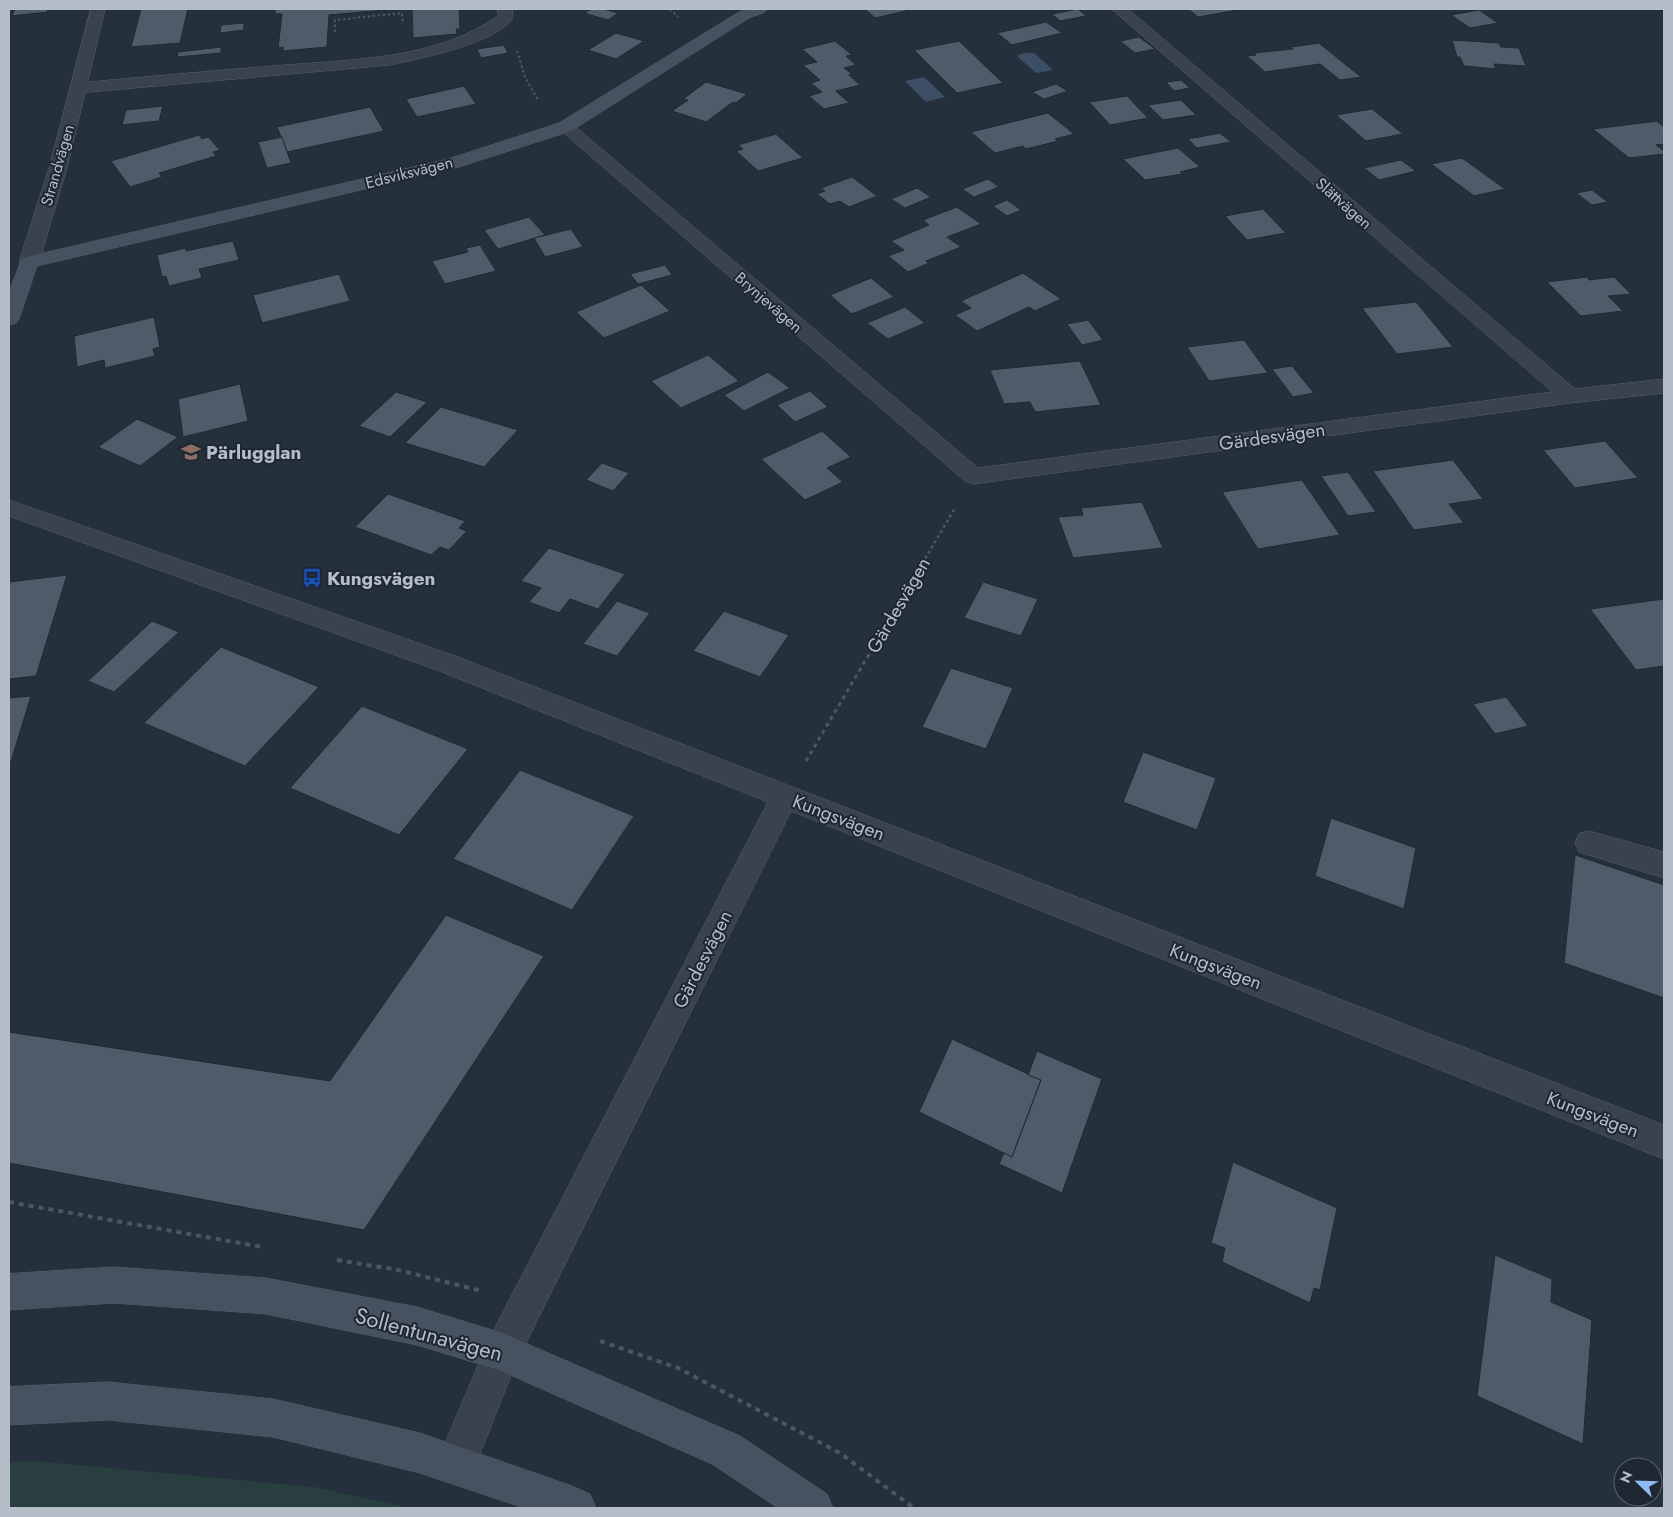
<svg xmlns="http://www.w3.org/2000/svg" width="1673" height="1517" viewBox="0 0 1673 1517" font-family="Jost,sans-serif">
	<style>
		.green { fill: #283e3f }
		.water { fill: #3c4f65 }
		.building { fill: #4e5b68; stroke: #202934 }
		.lines { fill: none; stroke-linecap: round; stroke-linejoin: round }
		.lane-casing { stroke: #57606b; stroke-width: 1 }
		.street-casing { stroke: #57606b; stroke-width: 1 }
		.secondary-casing { stroke: #57606b; stroke-width: 1 }
		.path-far3 { stroke: #475b5d; stroke-width: 2; stroke-dasharray: 2.5 2.5; stroke-linecap: butt }
		.path-far2 { stroke: #475b5d; stroke-width: 2.5; stroke-dasharray: 3 3; stroke-linecap: butt }
		.path-far1 { stroke: #475b5d; stroke-width: 3; stroke-dasharray: 4 4; stroke-linecap: butt }
		.path { stroke: #475b5d; stroke-width: 4; stroke-dasharray: 5 5; stroke-linecap: butt }
		.lane { fill: #39424d; fill-rule: evenodd }
		.street { fill: #39424d; fill-rule: evenodd }
		.secondary { fill: #475260; fill-rule: evenodd }
		.labels { text-anchor: middle; stroke-width: 4; stroke-linejoin: round; paint-order: stroke }
		.far-street-label { font-size: 16px; fill: #b5bdc8; stroke: #1e2732 }
		.street-label { font-size: 19px; fill: #b5bdc8; stroke: #1e2732 }
		.poi-label { font-size: 19px; font-weight: bold; fill: #b5bdc8; stroke: #1e2732; text-anchor: start }
		.near-street-label { font-size: 22px; fill: #b5bdc8; stroke: #1e2732 }
	</style>
	<rect width="100%" height="100%" fill="#25303d"/>
	<polygon class="green" points="35,1461 314,1487 411,1508 9,1508 9,1462"/>
	<g class="water">
		<polygon points="1024,53 1034,53 1053,70 1036,73 1018,57 1017,55"/>
		<polygon points="924,77 945,97 926,102 905,81"/>
	</g>
	<g class="building">
		<polygon points="15,9 48,9 47,12 12,16"/>
		<polygon points="141,9 188,9 180,43 131,47"/>
		<polygon points="275,9 396,9 329,15 327,47 283,51 283,47 278,48 282,14 275,14"/>
		<polygon points="412,9 459,9 460,29 456,29 457,34 413,38"/>
		<polygon points="592,9 603,9 618,13 608,20 584,13"/>
		<polygon points="865,9 914,9 875,18"/>
		<polygon points="1078,9 1086,16 1060,21 1052,14"/>
		<polygon points="1188,9 1244,9 1198,17"/>
		<polygon points="1479,10 1498,23 1470,28 1451,15"/>
		<polygon points="1046,22 1062,33 1012,45 997,33"/>
		<polygon points="244,23 244,30 220,33 221,25"/>
		<polygon points="616,33 644,41 616,59 588,50"/>
		<polygon points="1139,37 1155,49 1135,53 1120,41"/>
		<polygon points="1452,40 1499,43 1501,47 1519,48 1526,66 1494,64 1496,69 1464,66 1460,57 1457,57"/>
		<polygon points="835,41 852,55 846,56 856,65 844,68 852,74 849,75 860,85 836,91 849,103 824,109 809,96 822,92 811,83 820,80 803,65 817,62 802,49"/>
		<polygon points="959,41 1003,83 957,93 914,50"/>
		<polygon points="1319,43 1361,77 1340,80 1320,64 1265,72 1247,56 1256,55 1254,53 1293,49 1291,47"/>
		<polygon points="504,45 508,53 481,58 477,49"/>
		<polygon points="221,47 221,53 177,57 178,52"/>
		<polygon points="1181,80 1190,88 1174,91 1166,82"/>
		<polygon points="706,82 747,94 736,103 733,102 706,122 672,111 688,100 683,99"/>
		<polygon points="1056,84 1068,91 1044,99 1032,92"/>
		<polygon points="464,86 476,104 417,117 406,99"/>
		<polygon points="1127,96 1148,118 1110,125 1089,102"/>
		<polygon points="1181,100 1196,115 1163,120 1148,105"/>
		<polygon points="163,106 159,121 122,125 126,110"/>
		<polygon points="370,107 384,131 287,152 277,127"/>
		<polygon points="1372,109 1403,134 1366,141 1336,115"/>
		<polygon points="1048,113 1074,134 1055,139 1058,141 1026,149 1023,146 995,153 971,132"/>
		<polygon points="1657,121 1664,127 1664,144 1656,145 1664,151 1664,154 1629,158 1593,129"/>
		<polygon points="1220,133 1231,142 1197,148 1188,139"/>
		<polygon points="776,134 803,158 758,171 736,151 743,149 738,145"/>
		<polygon points="199,135 202,139 208,137 220,150 213,152 216,156 159,173 162,177 130,187 111,161"/>
		<polygon points="282,137 291,163 267,168 258,142"/>
		<polygon points="1178,148 1200,167 1180,172 1183,174 1145,180 1123,159"/>
		<polygon points="1462,158 1505,189 1474,196 1431,164"/>
		<polygon points="1401,160 1416,171 1379,180 1364,168"/>
		<polygon points="852,177 877,196 849,207 840,201 830,204 817,194 825,191 821,188"/>
		<polygon points="988,179 999,187 974,197 962,189"/>
		<polygon points="917,188 931,197 905,208 891,199"/>
		<polygon points="1592,190 1608,202 1592,205 1576,193"/>
		<polygon points="1007,200 1021,210 1007,216 993,206"/>
		<polygon points="957,207 981,224 947,237 961,247 926,261 929,263 908,272 888,256 904,250 891,241 929,225 923,220"/>
		<polygon points="1263,209 1286,233 1247,240 1225,216"/>
		<polygon points="529,217 545,235 498,249 484,230"/>
		<polygon points="571,229 583,247 545,257 534,238"/>
		<polygon points="233,241 239,260 199,269 202,278 169,286 166,276 162,277 157,255 186,248 186,251"/>
		<polygon points="480,245 496,271 445,284 432,261 468,252 466,248"/>
		<polygon points="665,265 672,275 638,284 630,274"/>
		<polygon points="1023,273 1061,299 1035,311 1029,307 977,331 955,315 971,308 961,301"/>
		<polygon points="339,274 350,301 262,323 253,295"/>
		<polygon points="1587,277 1589,280 1614,277 1631,294 1608,296 1623,311 1581,316 1547,282"/>
		<polygon points="871,278 894,297 852,314 830,295"/>
		<polygon points="641,285 670,311 604,338 576,312"/>
		<polygon points="1416,302 1453,347 1397,354 1362,308"/>
		<polygon points="905,307 925,323 888,339 867,323"/>
		<polygon points="154,317 160,347 153,349 155,356 105,368 104,360 77,367 74,336"/>
		<polygon points="1088,320 1103,340 1082,345 1067,324"/>
		<polygon points="1244,340 1268,373 1209,381 1187,347"/>
		<polygon points="708,355 739,381 681,408 651,381"/>
		<polygon points="1080,361 1101,405 1035,412 1030,402 1004,404 990,370"/>
		<polygon points="1292,366 1314,393 1293,397 1272,369"/>
		<polygon points="768,372 790,388 744,411 724,395"/>
		<polygon points="240,384 248,421 183,437 178,399"/>
		<polygon points="810,391 828,407 795,422 777,405"/>
		<polygon points="396,392 427,402 390,437 359,426"/>
		<polygon points="441,407 518,430 484,467 405,443"/>
		<polygon points="137,419 178,437 140,466 98,447"/>
		<polygon points="822,431 851,457 827,468 843,482 805,500 761,459"/>
		<polygon points="1605,441 1638,478 1575,488 1543,450"/>
		<polygon points="1453,460 1483,499 1449,504 1464,523 1414,530 1373,471"/>
		<polygon points="602,463 629,473 613,491 586,480"/>
		<polygon points="1348,472 1376,512 1348,516 1321,476"/>
		<polygon points="1302,480 1340,535 1258,549 1222,492"/>
		<polygon points="388,494 465,521 459,528 467,531 449,550 440,547 431,555 355,527"/>
		<polygon points="1142,502 1163,548 1073,558 1058,517 1083,515 1081,508"/>
		<polygon points="549,548 625,574 598,609 570,599 559,613 529,602 541,588 521,581"/>
		<polygon points="67,575 36,676 9,679 9,582"/>
		<polygon points="983,582 1038,599 1021,636 964,618"/>
		<polygon points="1664,599 1664,666 1636,670 1590,609"/>
		<polygon points="617,601 650,613 617,656 583,644"/>
		<polygon points="724,611 789,635 760,677 693,651"/>
		<polygon points="152,621 179,632 114,692 88,681"/>
		<polygon points="221,647 319,687 245,766 144,723"/>
		<polygon points="951,668 1013,688 986,749 922,727"/>
		<polygon points="31,696 9,768 9,698"/>
		<polygon points="1506,697 1528,726 1495,734 1473,704"/>
		<polygon points="362,706 468,749 399,835 290,788"/>
		<polygon points="1143,752 1216,778 1197,830 1123,802"/>
		<polygon points="520,770 634,816 572,910 453,859"/>
		<polygon points="1331,818 1416,848 1404,909 1315,876"/>
		<polygon points="1575,855 1664,885 1664,998 1564,963"/>
		<polygon points="446,915 544,956 364,1230 9,1163 9,1032 330,1081"/>
		<polygon points="952,1039 1041,1080 1012,1157 919,1112"/>
		<polygon points="1037,1051 1102,1079 1062,1193 999,1164 1004,1153 1012,1157 1041,1080 1028,1075"/>
		<polygon points="1233,1162 1337,1208 1320,1290 1314,1288 1310,1303 1222,1262 1225,1248 1211,1243"/>
		<polygon points="1495,1255 1552,1279 1551,1302 1592,1320 1583,1444 1477,1396"/>
	</g>
	<g class="lines">
		<defs>
			<g id="lane">
				<path d="M498 9H512L513 18C495 44 421 58 390 65L78 93 72 91 70 88 72 85 78 83C144 77 209 71 275 66 350 59 434 61 498 16Z"/>
				<polygon points="1589,831 1664,852 1664,878 1579,852 1575,843 1579,834"/>
			</g>
			<g id="street">
				<polygon points="91,9 105,9 67,168 39,262 36,266 29,268 22,266 19,262 49,168"/>
				<polygon points="1112,9 1128,9 1575,389 1664,379 1664,393 1570,403 973,484 965,481 557,127 559,123 571,123 978,468 1552,392"/>
				<polygon points="9,500 455,656 1664,1125 1664,1159 791,811 516,1363 470,1479 456,1485 442,1479 436,1465 489,1339 768,802 437,670 9,516"/>
			</g>
			<g id="secondary">
				<polygon points="747,9 767,9 765,12 749,18 571,131 459,167 37,266 19,319 16,323 9,325 9,292 22,258 448,159 559,123 739,12"/>
				<polygon points="114,1267 266,1278 417,1307 502,1333 740,1436 827,1494 833,1508 778,1508 712,1464 499,1370 417,1345 266,1314 114,1303 9,1310 9,1274"/>
				<polygon points="108,1382 273,1399 420,1433 572,1486 590,1494 596,1508 524,1508 420,1473 273,1437 108,1420 9,1425 9,1387"/>
			</g>
		</defs>
		<use href="#lane" class="lane-casing"/>
		<use href="#street" class="street-casing"/>
		<use href="#secondary" class="secondary-casing"/>
		<g class="path-far3">
			<polyline points="670,9 678,17"/>
			<polyline points="335,32 335,20 402,13 403,24"/>
			<polyline points="517,51 525,77 538,100"/>
		</g>
		<polyline class="path-far2" points="919,569 955,508"/>
		<polyline class="path-far1" points="806,761 920,568"/>
		<g class="path">
			<polyline points="9,1202 262,1247"/>
			<polyline points="337,1260 398,1270 482,1291"/>
			<polyline points="600,1341 678,1368 840,1453 914,1508"/>
		</g>
		<use href="#lane" class="lane"/>
		<use href="#street" class="street"/>
		<use href="#secondary" class="secondary"/>
	</g>
	<defs>
		<symbol id="school-bare" viewBox="-9 -9 18 18"><path d="M0-5L7-2L0 1L-7-2ZM-4 1L0 2.5L4 1V4Q0 6-4 4Z" fill="#8d6e63" stroke="#1e2732" stroke-width="2.5" paint-order="stroke"/></symbol>
		<symbol id="bus-bare" viewBox="-9 -9 18 18"><path d="M-5-6H5V4H4V6H2V4H-2V6H-4V4H-5ZM-3.5-4V0h7V-4ZM-3.5 1.2v1.5H-2V1.2ZM2 1.2v1.5H3.5V1.2Z" fill="#1a4fb4" stroke="#1e2732" stroke-width="2.5" paint-order="stroke"/></symbol>
	</defs>
	<g fill-rule="evenodd">
		<use href="#school-bare" x="177" y="438" width="28" height="28"/>
		<use href="#bus-bare" x="298" y="564" width="28" height="28"/>
	</g>
	<g class="labels">
		<g class="far-street-label">
			<text transform="translate(57 165) rotate(-74)" y="6">Strandvägen</text>
			<text transform="translate(409 172) rotate(-14)" y="6">Edsviksvägen</text>
			<text transform="translate(1344 203) rotate(41)" y="6">Slättvägen</text>
			<text transform="translate(769 302) rotate(41)" y="6">Brynjevägen</text>
		</g>
		<g class="street-label">
			<text transform="translate(1272 436) rotate(-8)" y="7">Gärdesvägen</text>
			<text transform="translate(898 605) rotate(-60)" y="7">Gärdesvägen</text>
			<text transform="translate(839 817) rotate(21)" y="7">Kungsvägen</text>
			<text transform="translate(702 959) rotate(-63)" y="7">Gärdesvägen</text>
			<text transform="translate(1216 966) rotate(21)" y="7">Kungsvägen</text>
			<text transform="translate(1593 1114) rotate(21)" y="7">Kungsvägen</text>
		</g>
		<g class="poi-label">
			<text x="206" y="459">Pärlugglan</text>
			<text x="327" y="585">Kungsvägen</text>
		</g>
		<g class="near-street-label">
			<text transform="translate(429 1334) rotate(15)" y="8">Sollentunavägen</text>
		</g>
	</g>
	<rect width="1673" height="1517" fill="none" stroke="#b5bdc8" stroke-width="20"/>
	<g transform="translate(1638 1482) rotate(293)"><circle r="24" fill="#1e2732" stroke="#5a636e"/>
	<path d="M0-4L9 19L0 12L-9 19Z" fill="#8fbaf3"/>
	<text y="-8" font-size="14" font-weight="bold" text-anchor="middle" fill="#b5bdc8">N</text>
	</g>
</svg>
